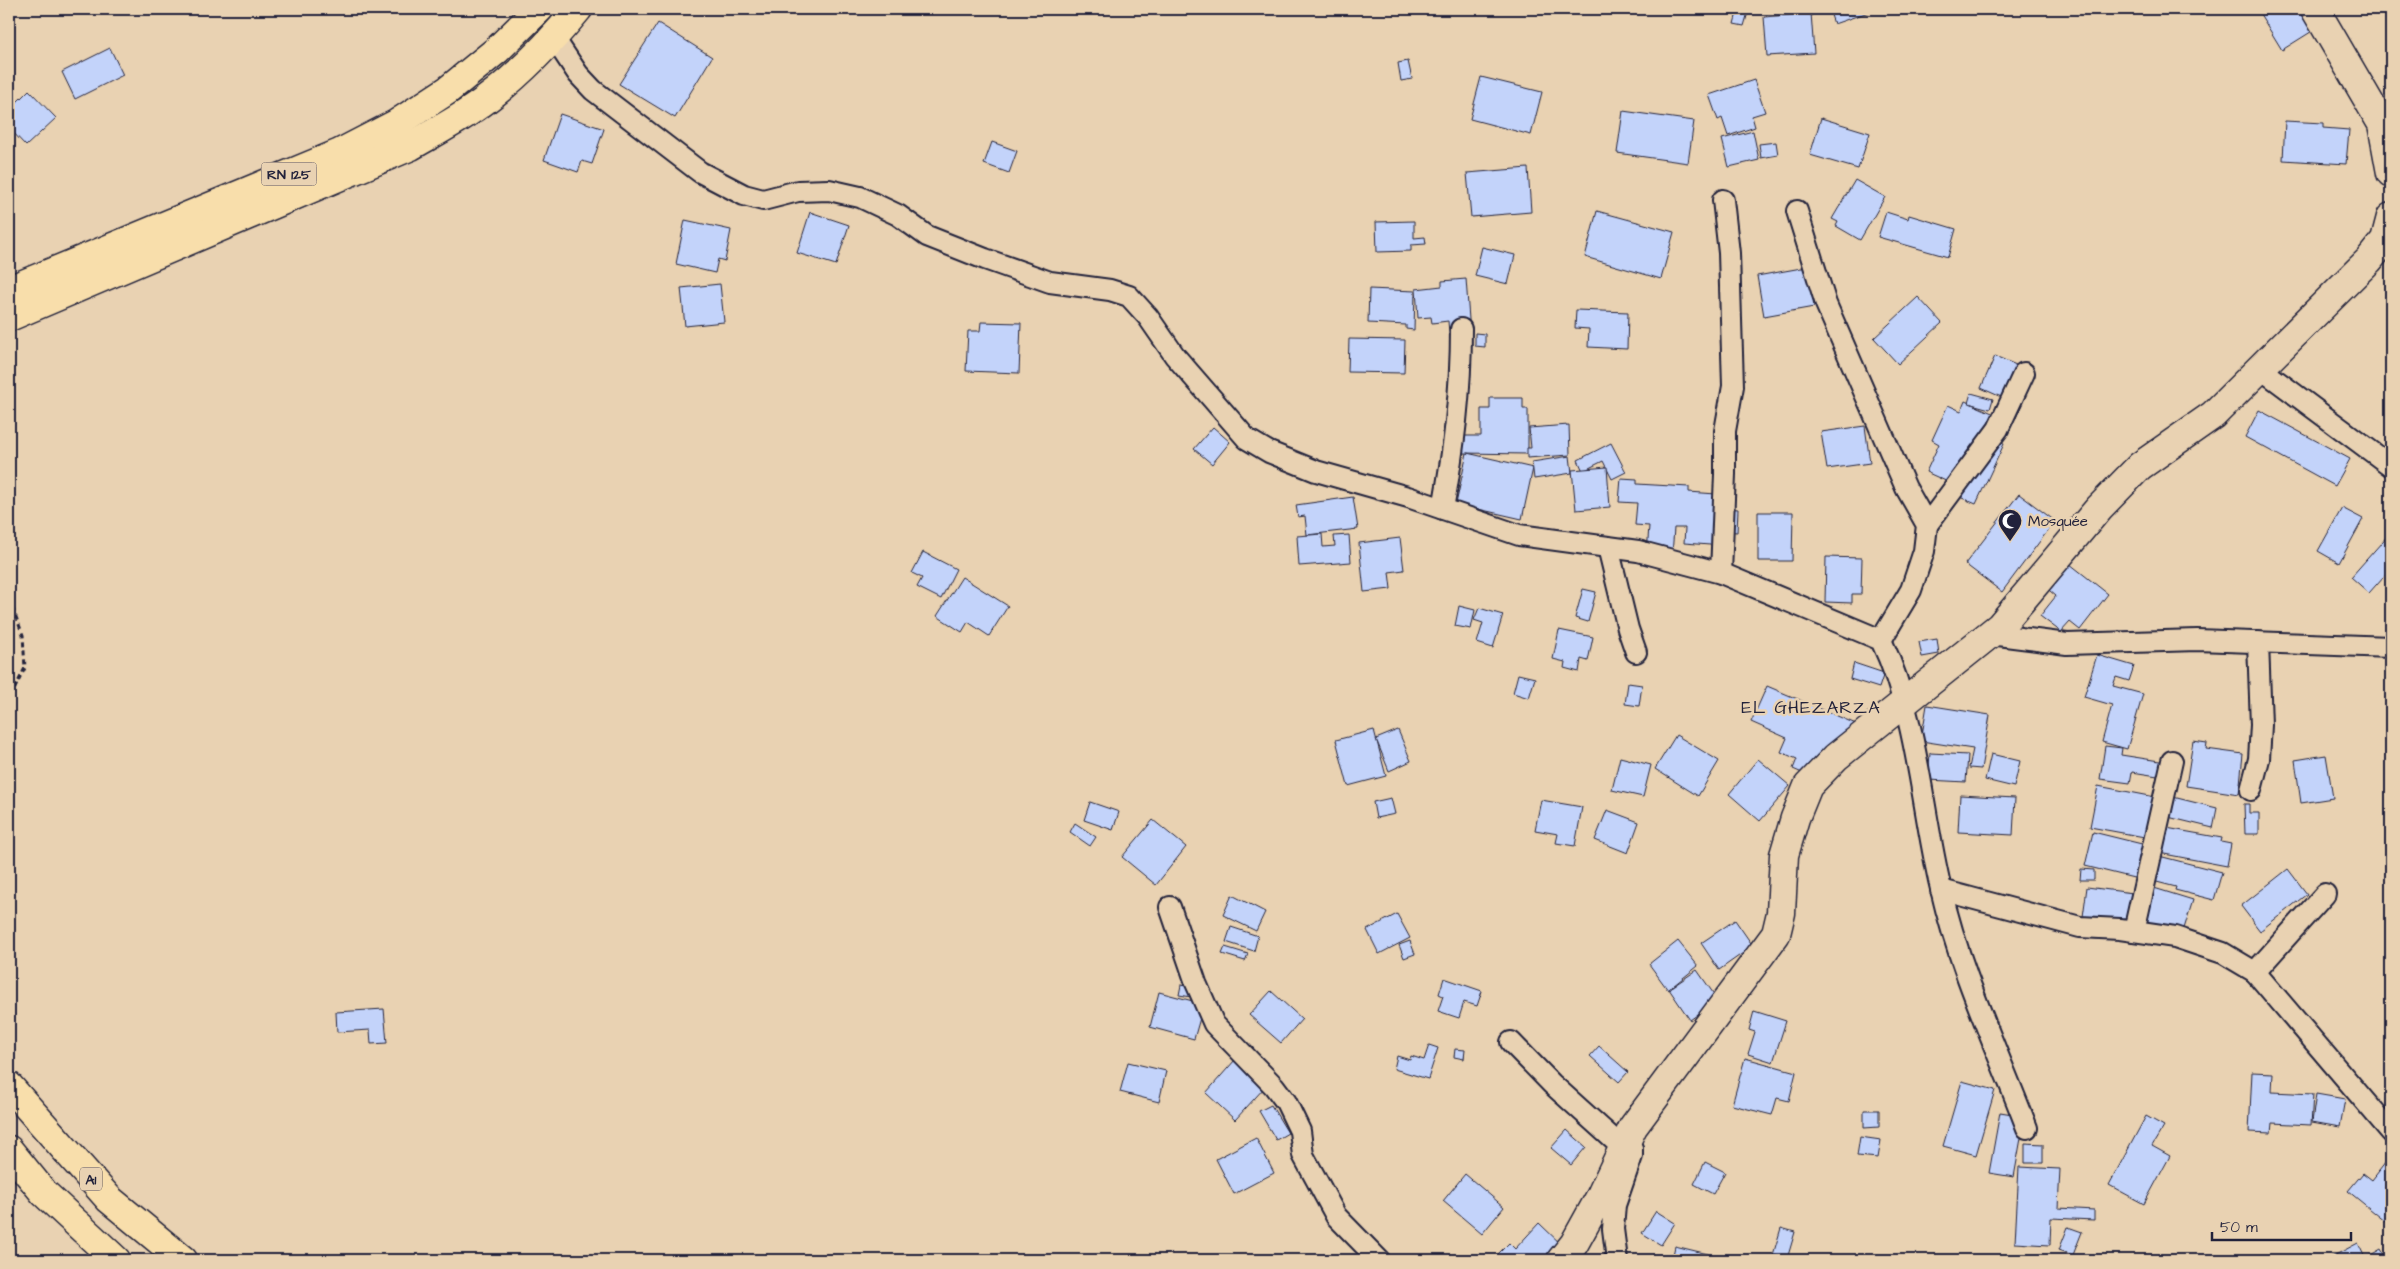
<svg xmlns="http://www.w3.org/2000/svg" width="2400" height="1269" viewBox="0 0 2400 1269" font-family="'Architects Daughter',sans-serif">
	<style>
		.building { fill: #c3d3fa; stroke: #22223b }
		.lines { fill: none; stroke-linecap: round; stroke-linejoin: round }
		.street-casing { stroke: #22223b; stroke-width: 24 }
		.secondary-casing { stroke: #22223b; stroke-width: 31 }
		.highway-casing { stroke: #22223b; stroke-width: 31 }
		.path { stroke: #22223b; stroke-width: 3; stroke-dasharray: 5 4; stroke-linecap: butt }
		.street { stroke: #e9d2b2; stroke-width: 20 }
		.secondary { stroke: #e9d2b2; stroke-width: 28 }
		.highway { stroke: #f8deab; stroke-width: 28 }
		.labels { text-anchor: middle; stroke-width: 5; stroke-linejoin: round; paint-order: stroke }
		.shield { fill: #e9d2b2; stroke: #5e575f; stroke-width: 1 }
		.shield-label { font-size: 14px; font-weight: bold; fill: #22223b }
		.poi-label { font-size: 15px; fill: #22223b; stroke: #e9d2b2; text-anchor: start }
		.quarter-label { font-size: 18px; letter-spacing: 1px; fill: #22223b; stroke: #e9d2b2 }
	</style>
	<rect width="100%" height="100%" fill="#e9d2b2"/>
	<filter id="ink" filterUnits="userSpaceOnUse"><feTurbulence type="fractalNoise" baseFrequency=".02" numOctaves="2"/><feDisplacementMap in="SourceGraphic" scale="10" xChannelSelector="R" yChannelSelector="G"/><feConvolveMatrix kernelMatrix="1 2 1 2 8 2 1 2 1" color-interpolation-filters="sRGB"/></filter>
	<g filter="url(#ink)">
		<g class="building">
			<polygon points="1738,9 1749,9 1744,26 1734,24"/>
			<polygon points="1829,9 1877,9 1834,24"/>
			<polygon points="2257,9 2302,9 2314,30 2282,50"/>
			<polygon points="1811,13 1814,53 1767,56 1764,17"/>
			<polygon points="658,23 712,57 675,118 619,84"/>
			<polygon points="110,48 123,75 75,99 62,72"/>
			<polygon points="1408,61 1412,79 1401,81 1398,63"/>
			<polygon points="1481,77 1542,92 1531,135 1470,119"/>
			<polygon points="1754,80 1765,112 1752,116 1755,127 1728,136 1722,118 1718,120 1709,95"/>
			<polygon points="29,90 56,118 26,146 9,128 9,110"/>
			<polygon points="1623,111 1694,121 1688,163 1617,153"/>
			<polygon points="560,114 604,129 592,164 582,161 578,172 544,160"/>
			<polygon points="1821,118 1870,133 1858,169 1810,155"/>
			<polygon points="2285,121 2323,123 2323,128 2349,130 2346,164 2283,160"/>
			<polygon points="1753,131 1759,160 1729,167 1722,139"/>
			<polygon points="992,142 1017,151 1009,173 984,164"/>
			<polygon points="1776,142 1778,155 1761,158 1759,144"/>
			<polygon points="1528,168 1531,212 1471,217 1467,173"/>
			<polygon points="1855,180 1885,197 1860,240 1836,226 1838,222 1832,219"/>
			<polygon points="1597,211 1674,232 1661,279 1585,257"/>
			<polygon points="810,212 849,225 836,265 797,253"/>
			<polygon points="1886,212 1908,219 1909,215 1956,229 1948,257 1878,237"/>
			<polygon points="685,220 731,230 725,261 718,259 715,273 676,264"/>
			<polygon points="1414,221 1414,238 1425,237 1426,244 1411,245 1411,251 1377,252 1376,222"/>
			<polygon points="1482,247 1515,255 1508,284 1475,276"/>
			<polygon points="1807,267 1814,307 1764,316 1757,276"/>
			<polygon points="1466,279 1470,333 1449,334 1448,321 1432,323 1431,317 1418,318 1416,289 1442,286 1442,281"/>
			<polygon points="720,284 724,322 685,326 681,288"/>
			<polygon points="1369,289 1415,291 1414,330 1406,329 1406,325 1368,323"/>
			<polygon points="1918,297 1942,323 1898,364 1874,338"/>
			<polygon points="1576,310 1628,312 1627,349 1588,347 1589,329 1575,328"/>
			<polygon points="981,322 1021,323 1019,373 966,371 968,331 980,331"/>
			<polygon points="1475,333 1485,334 1485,347 1475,346"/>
			<polygon points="1349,339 1405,340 1404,373 1348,372"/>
			<polygon points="1995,356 2035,373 2016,418 2002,413 2008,400 1981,388"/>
			<polygon points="1971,393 1993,399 1990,409 1968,403"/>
			<polygon points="1490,398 1523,398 1523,409 1528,409 1528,454 1463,453 1463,436 1481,436 1481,409 1490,409"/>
			<polygon points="1965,401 1999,416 1989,438 2004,444 1976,504 1955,495 1959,487 1926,472 1939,444 1932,440 1948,405 1961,411"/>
			<polygon points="2259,410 2350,459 2335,486 2245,437"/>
			<polygon points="1569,425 1570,455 1527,458 1527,448 1531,448 1529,428"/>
			<polygon points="1865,426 1870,463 1827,469 1821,432"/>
			<polygon points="1213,427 1230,442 1212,464 1194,449"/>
			<polygon points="1611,443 1626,472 1612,479 1603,461 1583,471 1578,460"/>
			<polygon points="1467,453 1533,468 1522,519 1456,504"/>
			<polygon points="1570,456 1572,473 1534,479 1532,462"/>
			<polygon points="1607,467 1610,507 1576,510 1572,470"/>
			<polygon points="1621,478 1637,479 1637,484 1689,487 1689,492 1716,494 1715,507 1738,509 1737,532 1724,531 1723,546 1684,543 1685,528 1674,528 1672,555 1647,553 1649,526 1635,525 1637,503 1619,502"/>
			<polygon points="2019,494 2055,521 2002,592 1965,564"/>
			<polygon points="1353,497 1358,529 1307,535 1305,516 1298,517 1296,505"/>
			<polygon points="2342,508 2363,519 2339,563 2318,551"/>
			<polygon points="1758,512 1793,512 1792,561 1758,561"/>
			<polygon points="2390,533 2391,568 2369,593 2351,577"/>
			<polygon points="1322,534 1323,547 1335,546 1334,536 1349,535 1351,562 1299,566 1297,536"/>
			<polygon points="1400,538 1404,570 1389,572 1391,589 1364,592 1359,543"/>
			<polygon points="923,552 956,569 941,599 917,587 922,578 912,573"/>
			<polygon points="1826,557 1862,558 1861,594 1852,594 1852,603 1825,602"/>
			<polygon points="2065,560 2108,594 2080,630 2070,622 2061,632 2040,616 2056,596 2044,586"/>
			<polygon points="962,577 1008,606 989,636 968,622 962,632 937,616"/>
			<polygon points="1583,589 1596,592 1588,622 1575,618"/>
			<polygon points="1459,606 1475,610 1471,629 1455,626"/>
			<polygon points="1479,608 1503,615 1493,648 1477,643 1483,623 1474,620"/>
			<polygon points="1559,630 1593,637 1588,661 1581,659 1579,672 1564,668 1565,662 1553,659"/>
			<polygon points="1937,639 1939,654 1922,657 1919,642"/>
			<polygon points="2097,655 2134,666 2129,681 2116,677 2113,686 2143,694 2127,749 2102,742 2112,705 2084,697"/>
			<polygon points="1854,663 1884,673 1879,688 1850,679"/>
			<polygon points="1518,674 1535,678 1529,698 1513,693"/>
			<polygon points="1628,683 1642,685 1639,706 1625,704"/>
			<polygon points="1767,686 1856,724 1840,761 1820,752 1809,776 1793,769 1797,759 1781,752 1787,738 1751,722"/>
			<polygon points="1927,705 1990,715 1981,769 1969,768 1973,749 1921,741"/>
			<polygon points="1374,730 1386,776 1348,786 1336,740"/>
			<polygon points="1398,730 1411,761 1389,771 1376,739"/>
			<polygon points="1676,735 1719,761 1698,796 1655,769"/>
			<polygon points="2193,741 2207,743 2206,749 2243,754 2239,794 2186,786"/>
			<polygon points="2105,746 2122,748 2121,755 2166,762 2164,777 2132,772 2130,783 2100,779"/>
			<polygon points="1930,753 1968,755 1966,782 1928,780"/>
			<polygon points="1991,754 2020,761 2014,787 1985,780"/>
			<polygon points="2326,755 2333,798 2301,803 2295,760"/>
			<polygon points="1620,757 1651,765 1643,797 1612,790"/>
			<polygon points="1758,759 1790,786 1760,821 1729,794"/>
			<polygon points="2098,786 2166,799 2161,827 2222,838 2221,842 2231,844 2227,866 2159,853 2161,840 2090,827"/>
			<polygon points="1960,795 2015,798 2013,835 1958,832"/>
			<polygon points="2173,797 2217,808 2213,828 2168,817"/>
			<polygon points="1391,798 1395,814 1376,818 1373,802"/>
			<polygon points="1541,800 1582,807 1575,846 1556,843 1558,834 1535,830"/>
			<polygon points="1090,802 1119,812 1113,830 1084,820"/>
			<polygon points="2244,804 2249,804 2249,813 2259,813 2259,834 2245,834"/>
			<polygon points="1607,810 1639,822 1628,853 1595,840"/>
			<polygon points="1153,820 1186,847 1156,885 1122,857"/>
			<polygon points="1075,823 1096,837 1090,846 1070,832"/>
			<polygon points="2093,832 2150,846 2142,880 2085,866"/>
			<polygon points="2151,854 2222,872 2214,900 2175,890 2176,887 2145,879"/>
			<polygon points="2081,869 2094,870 2094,880 2080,880"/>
			<polygon points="2288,869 2307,894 2260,931 2241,906"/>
			<polygon points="2087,887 2148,895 2143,932 2082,924"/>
			<polygon points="2154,888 2193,900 2182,935 2144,923"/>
			<polygon points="1232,895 1265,912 1256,931 1223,915"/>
			<polygon points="1397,914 1410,938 1379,954 1367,930"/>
			<polygon points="1735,920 1753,946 1719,970 1701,943"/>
			<polygon points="1231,927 1258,936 1254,951 1226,942"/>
			<polygon points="1410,941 1415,954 1404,958 1399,945"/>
			<polygon points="1678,941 1698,966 1668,990 1649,964"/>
			<polygon points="1225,947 1248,954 1245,961 1222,954"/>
			<polygon points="1697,970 1718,1000 1690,1020 1669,989"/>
			<polygon points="1444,978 1482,991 1477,1006 1464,1002 1459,1018 1438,1011 1443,996 1439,994"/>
			<polygon points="1181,985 1200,989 1198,998 1179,995"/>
			<polygon points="1271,991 1302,1019 1281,1043 1249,1015"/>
			<polygon points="1159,992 1204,1004 1194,1039 1150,1027"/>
			<polygon points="384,1009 387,1043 371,1044 370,1030 337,1032 336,1012"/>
			<polygon points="1754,1011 1786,1021 1773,1062 1748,1054 1755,1032 1749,1030"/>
			<polygon points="1429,1045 1438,1048 1428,1079 1394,1069 1397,1056 1410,1060 1411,1056 1424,1060"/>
			<polygon points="1599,1046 1628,1072 1619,1082 1590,1056"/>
			<polygon points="1455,1049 1465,1050 1464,1059 1454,1057"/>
			<polygon points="1745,1058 1796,1072 1789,1101 1777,1098 1772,1115 1732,1105"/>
			<polygon points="1235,1060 1265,1087 1235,1120 1206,1093"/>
			<polygon points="1128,1062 1166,1071 1159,1102 1120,1092"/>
			<polygon points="2252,1072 2273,1073 2272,1092 2313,1094 2311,1125 2272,1123 2271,1133 2249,1132"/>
			<polygon points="1962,1081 1995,1090 1976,1155 1943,1146"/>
			<polygon points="2316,1094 2345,1099 2340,1127 2312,1122"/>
			<polygon points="1271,1105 1288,1133 1276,1140 1259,1111"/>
			<polygon points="1864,1110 1879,1110 1879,1127 1864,1128"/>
			<polygon points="2000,1112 2025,1116 2014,1177 1989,1173"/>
			<polygon points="2146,1116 2164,1126 2152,1146 2170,1156 2144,1204 2109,1185"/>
			<polygon points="1567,1130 1586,1147 1571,1165 1551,1148"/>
			<polygon points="1860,1137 1881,1140 1878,1158 1857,1156"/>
			<polygon points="1256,1138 1274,1173 1234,1194 1216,1159"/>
			<polygon points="2025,1143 2043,1144 2043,1163 2025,1163"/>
			<polygon points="1705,1162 1725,1172 1713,1194 1694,1184"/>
			<polygon points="2386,1162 2391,1166 2391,1226 2348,1191 2363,1173 2372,1180"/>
			<polygon points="2019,1167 2060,1169 2058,1208 2094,1210 2094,1220 2051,1218 2050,1245 2015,1243"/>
			<polygon points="1465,1174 1504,1207 1482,1234 1443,1201"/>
			<polygon points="1656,1211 1675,1223 1661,1245 1642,1233"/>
			<polygon points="1539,1223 1565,1248 1554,1260 1492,1260 1509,1243 1515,1249"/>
			<polygon points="2068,1227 2082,1232 2073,1255 2059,1250"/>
			<polygon points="1781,1228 1795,1232 1787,1259 1773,1255"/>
			<polygon points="2358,1243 2366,1260 2329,1260 2328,1259"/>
			<polygon points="1675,1246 1708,1254 1706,1260 1672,1260"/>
			<polygon points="2381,1249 2387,1260 2372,1260 2369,1256"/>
		</g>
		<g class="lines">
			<defs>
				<g id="street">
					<path d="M554 38 578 74 593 90 700 172 744 195 763 200 798 191 829 190 860 197 898 215 927 236 985 259 1050 282 1110 290 1129 296 1148 317 1175 356 1247 439 1269 452 1316 471 1408 497 1519 535 1638 551 1721 573 1881 640C1918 718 1921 806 1941 889 1960 972 1997 1049 2027 1128"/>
					<polyline points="1797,211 1826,304 1906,488 1927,525 1924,551 1911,590 1881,640"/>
					<polyline points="2261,369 2391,466"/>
					<path d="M1443 509C1454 447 1461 393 1461 329"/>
					<polyline points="1927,525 1998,429 2024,373"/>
					<polyline points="1608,547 1628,629 1636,652"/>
					<polyline points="1721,573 1725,474 1725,431 1733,386 1729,253 1723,200"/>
					<polyline points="1990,634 2067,644 2197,640 2391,647"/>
					<polyline points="2251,790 2259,759 2261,725 2258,642"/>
					<polyline points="1941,890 2080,927 2120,929 2175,937 2223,953 2255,972 2391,1132"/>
					<polyline points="1170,907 1196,983 1214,1024 1274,1086 1286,1102 1300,1131 1303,1155 1336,1216 1379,1260"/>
					<polyline points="2134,931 2172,761"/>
					<polyline points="2255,972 2325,894"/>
					<polyline points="1511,1042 1552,1084 1623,1148"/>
					<polyline points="1617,1260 1613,1229 1615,1205 1632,1156 1632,1148"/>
				</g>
				<g id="secondary">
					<polyline points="2315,9 2382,124 2391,173"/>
					<polyline points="1561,1260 1574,1244 1600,1197 1633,1127 1776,934 1781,913 1784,855 1795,818 1808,786 1836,757 2000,626 2099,508 2140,466 2213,415 2369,260 2385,240 2391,217"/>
				</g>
				<g id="highway">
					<polyline points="9,290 340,153 396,124 448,90 497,50 539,9"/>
					<path d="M9 317 411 146C430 135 449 125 467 113 510 85 546 48 578 9"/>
					<polyline points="9,1086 109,1199 183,1260"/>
					<polyline points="9,1150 44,1193 116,1260"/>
				</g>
			</defs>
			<use href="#street" class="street-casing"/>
			<use href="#secondary" class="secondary-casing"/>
			<use href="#highway" class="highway-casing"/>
			<polyline class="path" points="9,599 23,635 25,668 9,700"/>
			<use href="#street" class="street"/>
			<use href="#secondary" class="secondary"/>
			<use href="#highway" class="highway"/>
		</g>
	</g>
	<defs>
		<symbol id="mosque-pin" viewBox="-11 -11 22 30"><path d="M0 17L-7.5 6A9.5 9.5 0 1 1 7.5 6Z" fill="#22223b" stroke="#e9d2b2"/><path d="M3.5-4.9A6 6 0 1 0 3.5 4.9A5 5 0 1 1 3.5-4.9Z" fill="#fff"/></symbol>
	</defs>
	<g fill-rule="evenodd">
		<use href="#mosque-pin" x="1996" y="507" width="28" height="38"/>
	</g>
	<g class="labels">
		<g class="shield">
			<rect x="261.5" y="162.5" width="55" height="23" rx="4"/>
			<rect x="80" y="1167.5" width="22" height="23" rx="4"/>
		</g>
		<g class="shield-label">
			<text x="289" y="179">RN 125</text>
			<text x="91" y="1184">A1</text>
		</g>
		<g class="poi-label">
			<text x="2028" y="526">Mosquée</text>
		</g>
		<g class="quarter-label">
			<text x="1811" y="713">EL GHEZARZA</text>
		</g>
	</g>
	<rect width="2400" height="1269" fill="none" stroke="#e9d2b2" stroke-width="30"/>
	<rect x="15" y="15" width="2370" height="1239" fill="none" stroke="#22223b" stroke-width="2" filter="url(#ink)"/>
	<path d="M2212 1232v8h139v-8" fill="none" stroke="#22223b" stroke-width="2.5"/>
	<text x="2220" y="1232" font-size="15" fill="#22223b" stroke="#e9d2b2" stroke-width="4" paint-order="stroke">50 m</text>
</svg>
